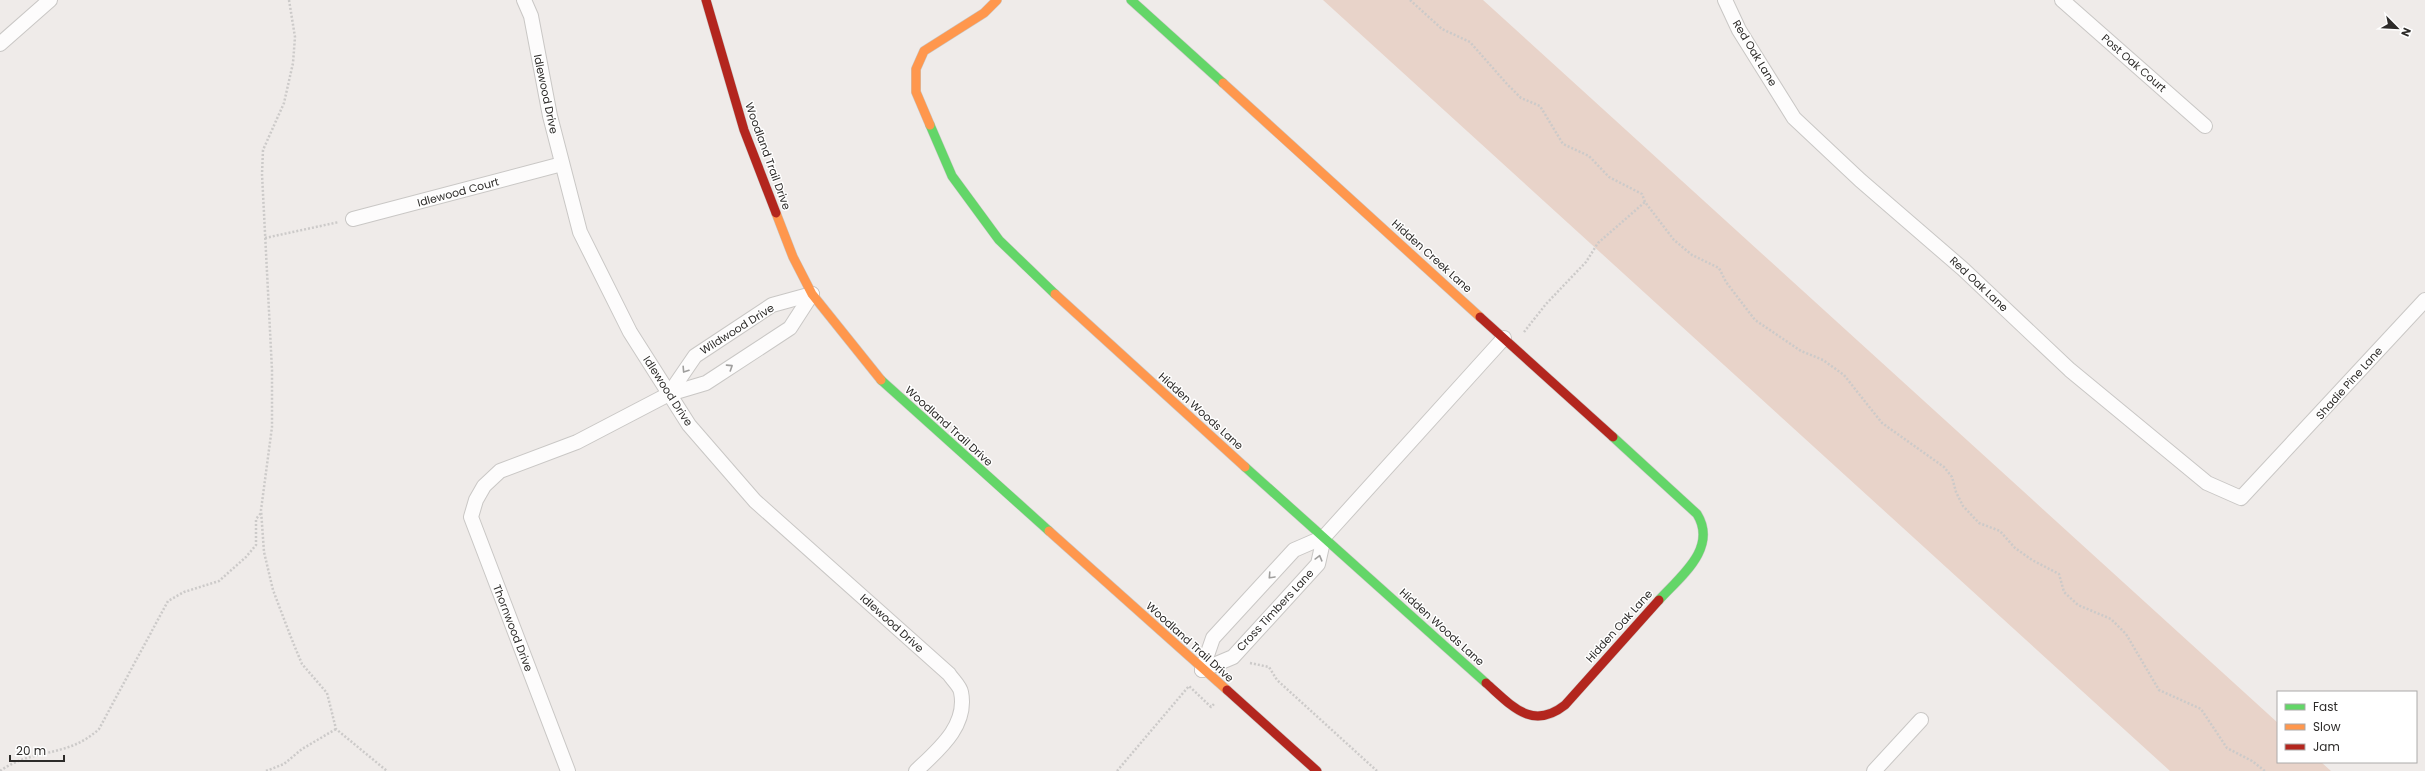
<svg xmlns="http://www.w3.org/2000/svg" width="2425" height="771" viewBox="0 0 2425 771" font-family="Poppins,sans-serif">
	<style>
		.green { fill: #e8d3c9 }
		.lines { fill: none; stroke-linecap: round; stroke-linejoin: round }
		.street-casing { stroke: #c9c7c5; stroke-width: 16 }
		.fast-casing { stroke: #c9c7c5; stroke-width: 10 }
		.slow-casing { stroke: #c9c7c5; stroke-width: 10 }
		.jam-casing { stroke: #c9c7c5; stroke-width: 10 }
		.path { stroke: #cccac9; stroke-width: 2.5; stroke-dasharray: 2 2; stroke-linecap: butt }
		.street { stroke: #fdfcfc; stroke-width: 14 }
		.fast { stroke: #63d668; stroke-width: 9 }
		.slow { stroke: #ff974d; stroke-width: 9 }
		.jam { stroke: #b3261e; stroke-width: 9 }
		.oneway { stroke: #9f9e9d }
		.labels { text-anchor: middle; stroke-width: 3; stroke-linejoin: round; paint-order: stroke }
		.street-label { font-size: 11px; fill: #2d2b29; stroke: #fff }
	</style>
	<rect width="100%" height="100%" fill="#efebe9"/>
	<polygon class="green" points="1323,0 1483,0 2278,723 2278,762 2321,762 2331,771 2170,771"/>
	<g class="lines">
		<defs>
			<g id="street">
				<path d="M524 0 531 16 550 116 580 232 630 332 689 425 755 501 949 674C952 679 960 686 961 692 968 726 938 750 916 771"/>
				<polyline points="1725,0 1739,30 1794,118 1860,180 1963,269 2070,370 2207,483 2241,498 2425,300"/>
				<polyline points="2062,0 2205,126"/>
				<polyline points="0,44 50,0"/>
				<polyline points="353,219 562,164"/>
				<polyline points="669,394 695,356 772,305 812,294"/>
				<polyline points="1202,670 1213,638 1294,550 1324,537 1504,338"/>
				<polyline points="1202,670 1233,657 1318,564 1324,537"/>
				<polyline points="568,771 471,517 476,500 484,486 500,471 577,442 669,394 706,383 790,328 812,294"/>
				<polyline points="1874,771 1921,720"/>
			</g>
			<g id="fast">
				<polyline points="1131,0 1223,83"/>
				<polyline points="930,125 952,176 999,240 1055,294"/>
				<polyline points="881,380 1049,531"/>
				<path d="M1613 437 1697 514C1718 548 1681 576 1659 600"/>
				<polyline points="1245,467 1486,683"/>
			</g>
			<g id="slow">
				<polyline points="1223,83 1480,317"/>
				<polyline points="930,125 916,92 916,69 924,51 984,13 997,0"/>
				<polyline points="776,213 793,257 812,294 881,380"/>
				<polyline points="1055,294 1245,467"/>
				<polyline points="1049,531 1227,690"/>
			</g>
			<g id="jam">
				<polyline points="706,0 744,130 776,213"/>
				<polyline points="1480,317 1613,437"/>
				<path d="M1486 683C1512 706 1532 731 1565 705L1659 600"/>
				<polyline points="1227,690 1317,771"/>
			</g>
		</defs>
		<use href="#street" class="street-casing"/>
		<use href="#fast" class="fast-casing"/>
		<use href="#slow" class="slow-casing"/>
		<use href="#jam" class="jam-casing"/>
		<g class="path">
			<polyline points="289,0 295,37 293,63 284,103 263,150 262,174 272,370 272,427 261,510 264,552 273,590 292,640 302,664 327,693 336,729 387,771"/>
			<polyline points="1410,0 1442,29 1470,42 1507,84 1521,98 1540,106 1563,144 1589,156 1609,177 1642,194 1645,202 1674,240 1692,255 1719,268 1726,282 1755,320 1801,351 1823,360 1844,375 1882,423 1944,467 1952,477 1956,492 1963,506 1979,523 2000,531 2015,548 2032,560 2059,574 2064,592 2078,605 2111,619 2126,634 2159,690 2201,709 2227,748 2252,761 2265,771"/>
			<polyline points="265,238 339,222"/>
			<polyline points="1524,332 1546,304 1586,262 1598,243 1645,202"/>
			<polyline points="1250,663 1269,667 1277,680 1377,771"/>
			<path d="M0 771C32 748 68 758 99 729L168 601 184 592 219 581 246 557 256 545V519L261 513"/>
			<polyline points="266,771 284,764 302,749 336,729"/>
			<polyline points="1117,771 1189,686 1211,707 1215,703"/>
		</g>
		<use href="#street" class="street"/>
		<use href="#fast" class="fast"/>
		<use href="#slow" class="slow"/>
		<use href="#jam" class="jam"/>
	</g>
	<defs><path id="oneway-chevron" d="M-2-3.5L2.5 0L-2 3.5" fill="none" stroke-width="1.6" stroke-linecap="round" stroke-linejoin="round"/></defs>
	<g class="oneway">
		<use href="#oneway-chevron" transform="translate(730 367) rotate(-33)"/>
		<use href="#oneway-chevron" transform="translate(685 370) rotate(123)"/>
		<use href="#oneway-chevron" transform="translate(1319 558) rotate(-75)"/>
		<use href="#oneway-chevron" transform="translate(1271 576) rotate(133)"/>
	</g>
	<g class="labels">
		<g class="street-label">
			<text transform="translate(1755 53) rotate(59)" y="4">Red Oak Lane</text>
			<text transform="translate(2134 63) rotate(41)" y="4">Post Oak Court</text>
			<text transform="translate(546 94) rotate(78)" y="4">Idlewood Drive</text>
			<text transform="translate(768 156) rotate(70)" y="4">Woodland Trail Drive</text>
			<text transform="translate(458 192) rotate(-15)" y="4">Idlewood Court</text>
			<text transform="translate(1432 256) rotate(42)" y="4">Hidden Creek Lane</text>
			<text transform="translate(1979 284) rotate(43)" y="4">Red Oak Lane</text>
			<text transform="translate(737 329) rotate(-32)" y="4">Wildwood Drive</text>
			<text transform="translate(2349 383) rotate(-48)" y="4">Shadie Pine Lane</text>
			<text transform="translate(668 391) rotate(57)" y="4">Idlewood Drive</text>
			<text transform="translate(1201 411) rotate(42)" y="4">Hidden Woods Lane</text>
			<text transform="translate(949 426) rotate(42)" y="4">Woodland Trail Drive</text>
			<text transform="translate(1275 610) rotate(-47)" y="4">Cross Timbers Lane</text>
			<text transform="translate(892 623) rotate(42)" y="4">Idlewood Drive</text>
			<text transform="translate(1619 626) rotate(-48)" y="4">Hidden Oak Lane</text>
			<text transform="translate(1442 627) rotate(42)" y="4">Hidden Woods Lane</text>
			<text transform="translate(513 628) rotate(69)" y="4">Thornwood Drive</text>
			<text transform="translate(1190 642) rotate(42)" y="4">Woodland Trail Drive</text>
		</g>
	</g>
	<rect x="2277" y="691" width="140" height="72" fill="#ffffff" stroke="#abaaa9"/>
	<rect x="2285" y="704" width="20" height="6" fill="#63d668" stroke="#abaaa9"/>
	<text x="2313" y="711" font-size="12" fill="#2d2b29">Fast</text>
	<rect x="2285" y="724" width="20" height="6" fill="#ff974d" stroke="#abaaa9"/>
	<text x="2313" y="731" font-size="12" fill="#2d2b29">Slow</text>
	<rect x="2285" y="744" width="20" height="6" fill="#b3261e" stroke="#abaaa9"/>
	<text x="2313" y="751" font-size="12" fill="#2d2b29">Jam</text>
	<g transform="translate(2397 28) rotate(114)" stroke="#ffffff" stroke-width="3" paint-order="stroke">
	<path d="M0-3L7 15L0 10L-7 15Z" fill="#2d2b29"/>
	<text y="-6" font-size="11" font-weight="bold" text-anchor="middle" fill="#2d2b29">N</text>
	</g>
	<path d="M10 755v6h54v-6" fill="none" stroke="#2d2b29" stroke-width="2"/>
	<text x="16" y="755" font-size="12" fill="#2d2b29" stroke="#ffffff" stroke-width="3" paint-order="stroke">20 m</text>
</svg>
